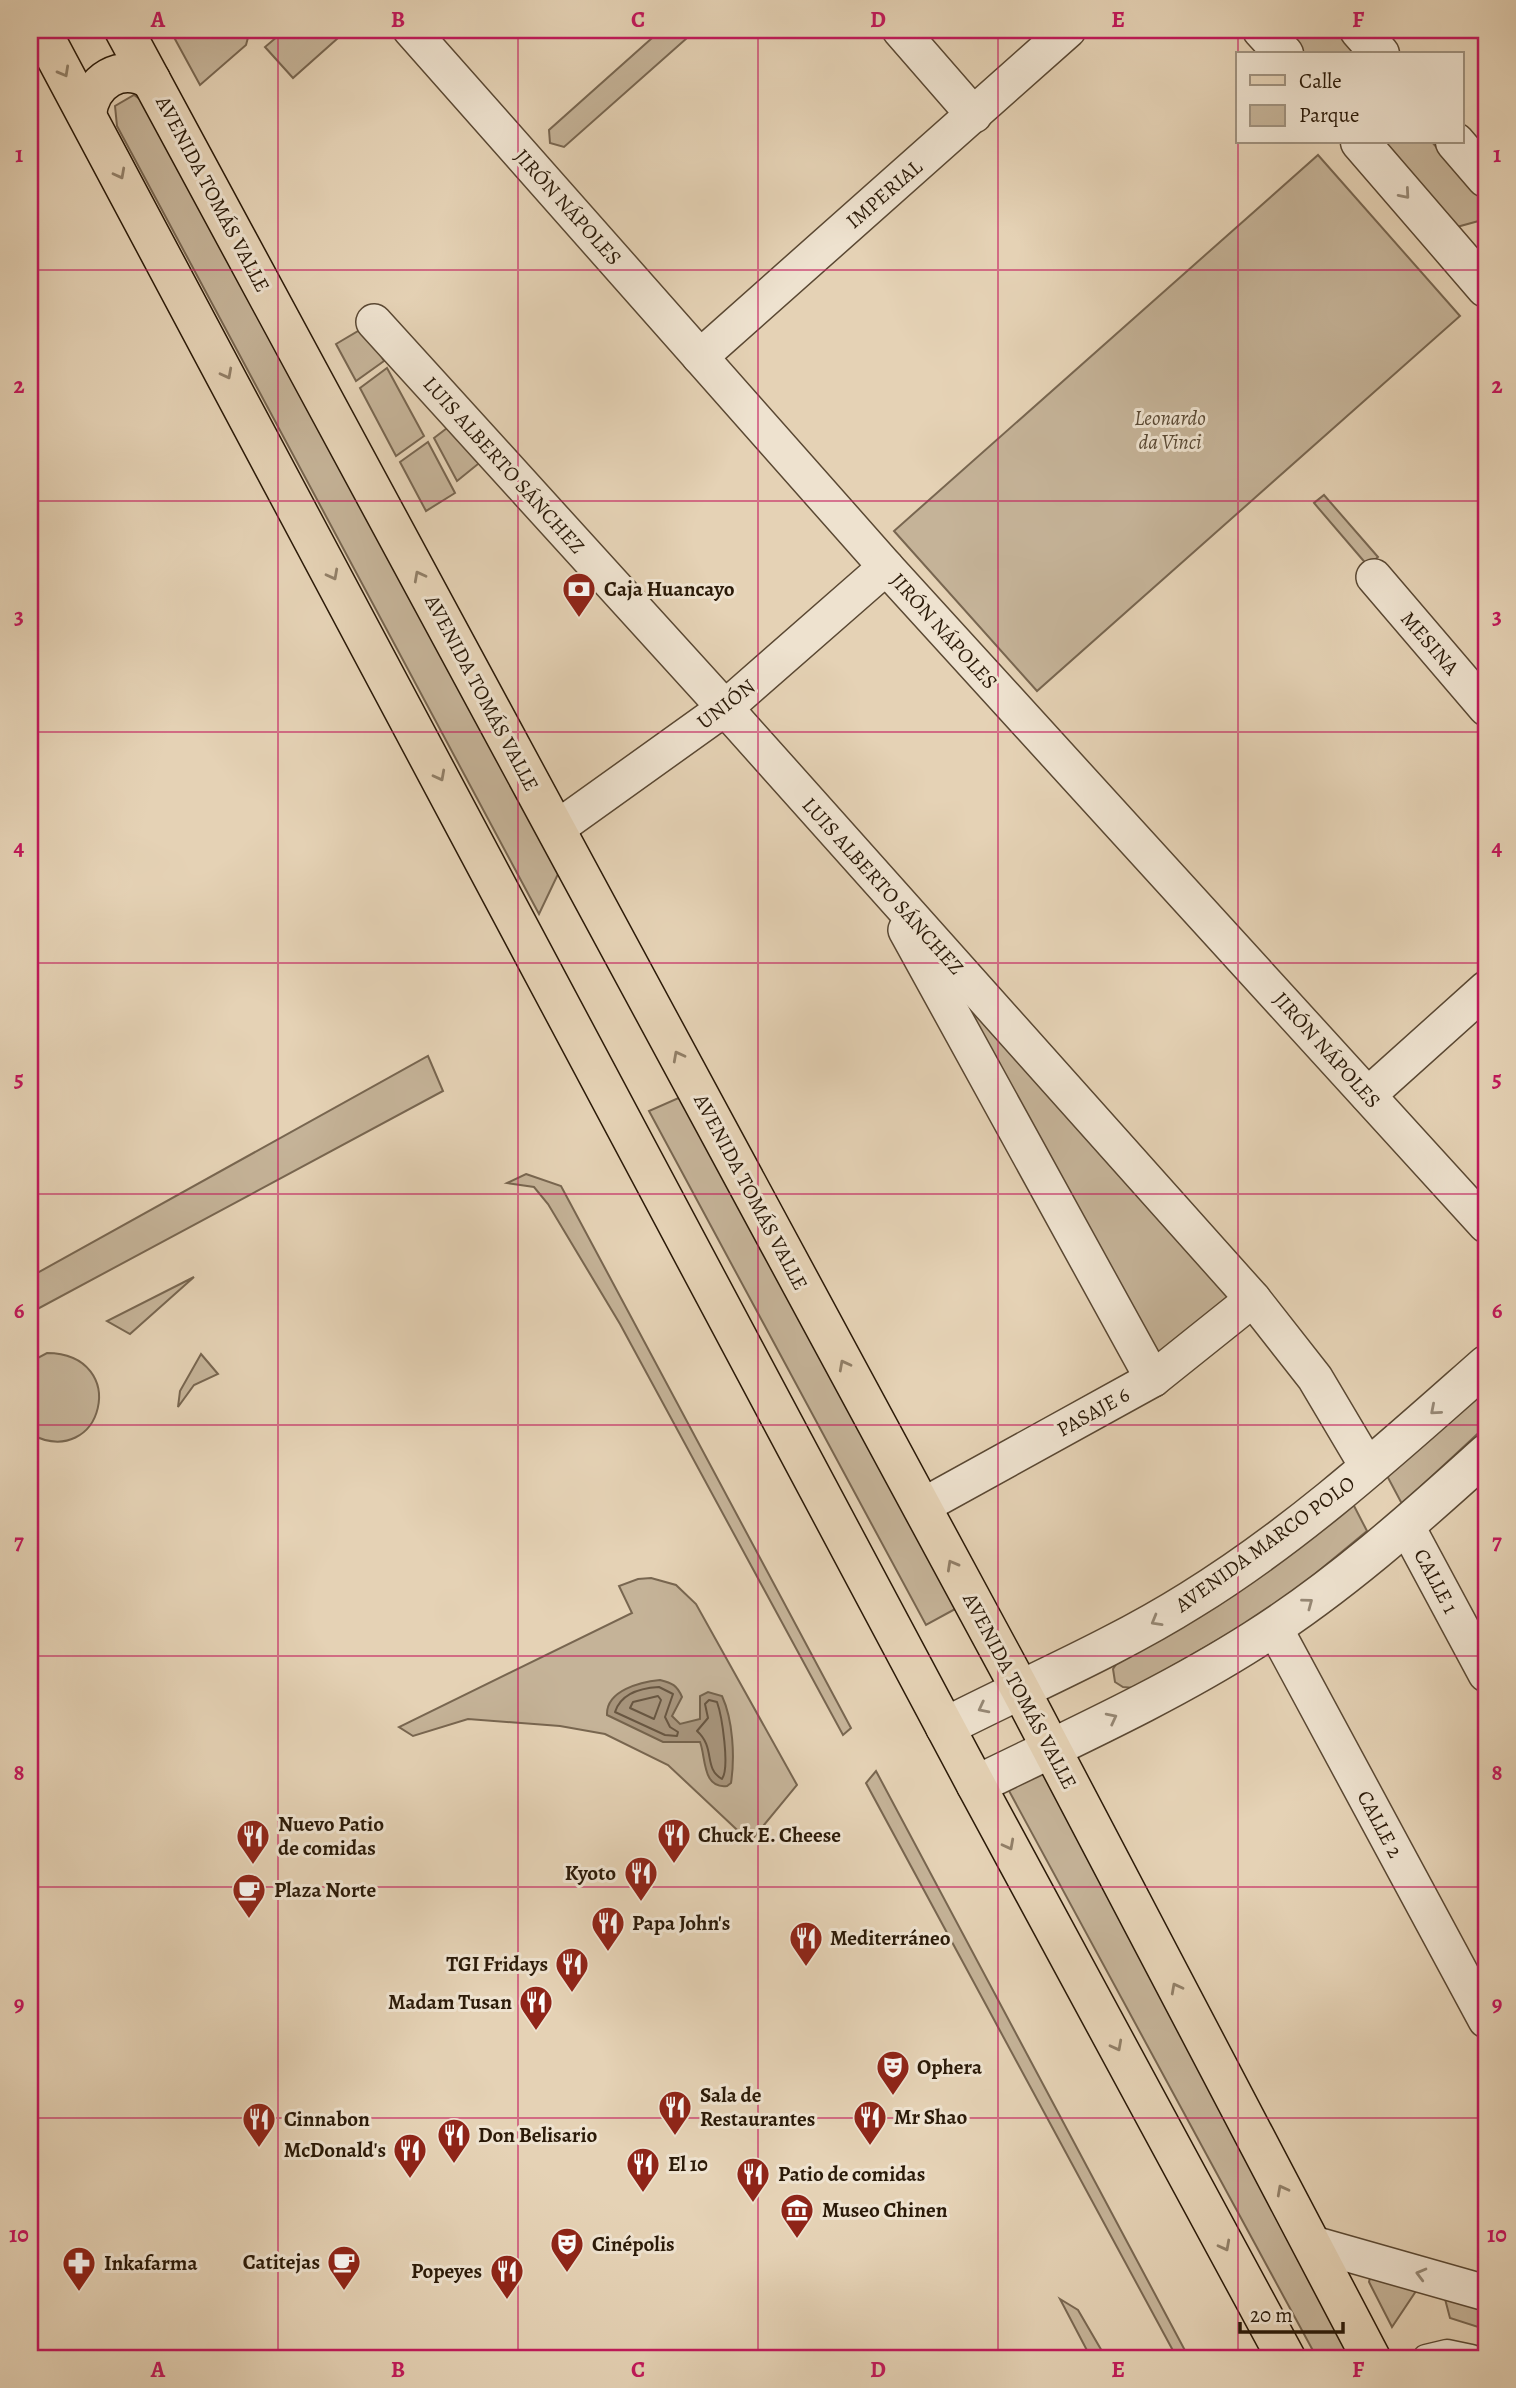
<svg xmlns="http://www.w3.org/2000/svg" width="1516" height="2388" viewBox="0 0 1516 2388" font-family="Alegreya,serif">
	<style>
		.green { fill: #c5b398; stroke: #786650; stroke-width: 2 }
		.water { fill: #a6937a; stroke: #75634c; stroke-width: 2 }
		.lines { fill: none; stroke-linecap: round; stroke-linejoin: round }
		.shore { stroke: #685641; stroke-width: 2 }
		.pedestrian-casing { stroke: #5a4833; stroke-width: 29 }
		.minor-casing { stroke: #5a4833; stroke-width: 38 }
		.tertiary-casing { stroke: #5a4833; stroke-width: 41 }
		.primary-casing { stroke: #2b1a08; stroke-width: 41 }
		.pedestrian { stroke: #eee2cf; stroke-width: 26 }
		.minor { stroke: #eee2cf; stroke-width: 35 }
		.tertiary { stroke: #eee2cf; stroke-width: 38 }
		.primary { stroke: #e5d2b5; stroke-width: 38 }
		.oneway { stroke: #917f67 }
		.oneway2 { stroke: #968875 }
		.grid { fill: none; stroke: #c2185b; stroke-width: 2; stroke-opacity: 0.55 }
		.labels { text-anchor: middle; stroke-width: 6; stroke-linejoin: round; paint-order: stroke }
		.street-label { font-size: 21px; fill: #2b1a08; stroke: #eee2cf }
		.park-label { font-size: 21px; font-style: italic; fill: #594833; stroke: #eee2cf }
		.poi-label { font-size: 21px; font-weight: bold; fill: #2b1a08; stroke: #eee2cf; text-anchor: start }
		.neatline { fill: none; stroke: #c2185b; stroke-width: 2.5 }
		.grid-label { font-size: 23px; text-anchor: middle; font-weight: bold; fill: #c2185b }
	</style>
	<rect width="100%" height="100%" fill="#e5d2b5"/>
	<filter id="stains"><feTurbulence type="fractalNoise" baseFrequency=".00286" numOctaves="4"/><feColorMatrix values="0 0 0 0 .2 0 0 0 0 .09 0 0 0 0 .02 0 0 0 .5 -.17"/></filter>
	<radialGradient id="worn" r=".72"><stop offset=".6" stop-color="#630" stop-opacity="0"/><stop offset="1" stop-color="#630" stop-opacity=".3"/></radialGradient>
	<g class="green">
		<polygon points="170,30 250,30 246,45 200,85"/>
		<polygon points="285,30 347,30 293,78 265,47"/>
		<polygon points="661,30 696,30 564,147 550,143 549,130"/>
		<polygon points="1282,30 1335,30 1356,54 1303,54"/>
		<polygon points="134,95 150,106 559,872 539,914 117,126 115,106"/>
		<polygon points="1379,142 1432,142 1486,205 1486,219 1453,228"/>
		<polygon points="1318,155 1460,316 1037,691 894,531"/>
		<polygon points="365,327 384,361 356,381 336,344"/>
		<polygon points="387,368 424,436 396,456 360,388"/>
		<polygon points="451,425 483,460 457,481 434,438"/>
		<polygon points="428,442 455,493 426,511 400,462"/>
		<polygon points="1324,495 1378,557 1368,566 1314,503"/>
		<polygon points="927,948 1230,1296 1159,1357"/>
		<polygon points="428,1056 443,1091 30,1313 30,1277"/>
		<polygon points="683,1096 957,1608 926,1625 649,1111"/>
		<polygon points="526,1174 561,1186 851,1728 843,1735 620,1324 548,1204 534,1187 507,1183"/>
		<polygon points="194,1277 130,1334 107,1321"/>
		<path d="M47 1353C132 1354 103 1472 30 1434V1362Z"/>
		<polygon points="201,1354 218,1374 194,1385 178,1407 180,1391"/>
		<polygon points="1486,1383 1486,1426 1402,1504 1385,1472"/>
		<polygon points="1352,1502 1367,1531 1298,1588 1240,1627 1134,1688 1123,1687 1115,1682 1113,1669 1119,1660"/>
		<polygon points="651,1578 676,1585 696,1604 797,1785 750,1842 668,1765 605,1734 560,1726 468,1719 413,1736 399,1727 632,1613 619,1586 638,1579"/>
		<polygon points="876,1771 1189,2358 1177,2358 866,1783"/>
		<polygon points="1042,1772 1356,2358 1317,2358 1008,1789"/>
		<polygon points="1370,2278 1416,2291 1392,2327 1369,2282"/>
		<polygon points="1060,2299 1078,2310 1106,2358 1091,2358"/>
		<polygon points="1445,2299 1486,2311 1486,2323 1478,2327 1450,2318"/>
	</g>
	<path class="water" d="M660 1680C672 1683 677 1685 682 1697L672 1716 680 1724 700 1719V1696L708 1692 722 1696C733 1720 735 1757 731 1783L727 1786C702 1789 706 1757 700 1742H663L607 1715C606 1690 641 1682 660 1680Z"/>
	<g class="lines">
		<g class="shore">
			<path d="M659 1687 673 1694 665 1717 670 1727 678 1732 677 1736 665 1735 615 1712C621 1693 641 1688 659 1687Z"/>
			<polygon points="658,1696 661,1700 654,1719 630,1708 633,1702"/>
			<path d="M709 1700 717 1702C722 1716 730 1768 722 1779 703 1768 716 1748 697 1731L708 1718 705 1704Z"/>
		</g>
		<defs>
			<polyline id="pedestrian" points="1426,2358 1447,2353 1471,2358"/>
			<g id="minor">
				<polyline points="411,30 886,567 1486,1225"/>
				<polyline points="900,30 974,115"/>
				<polyline points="374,322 725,708 1253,1299 1315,1378 1369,1469"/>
				<polyline points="700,357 1068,30"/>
				<polyline points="1374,577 1486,708"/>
				<polyline points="556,829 725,708 886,567"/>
				<polyline points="906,930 1153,1379"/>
				<polyline points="1368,1095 1486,989"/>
				<polyline points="921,1507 1153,1379 1253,1299"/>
				<polyline points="1406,1525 1486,1674"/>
				<polyline points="1274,1627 1486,2020"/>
				<polyline points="1310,2243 1486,2293"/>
			</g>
			<g id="tertiary">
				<polyline points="1262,30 1284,54"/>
				<polyline points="1359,30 1380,54"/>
				<polyline points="1360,142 1486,288"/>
				<polyline points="1455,142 1486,178"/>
				<path d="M945 1727C1027 1685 1113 1649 1191 1600 1298 1534 1392 1448 1486 1365"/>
				<path d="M976 1785C1070 1739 1166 1696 1254 1640 1338 1587 1413 1520 1486 1454"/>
			</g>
			<g id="primary">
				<polyline points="41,30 976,1785 1286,2358"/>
				<polyline points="124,30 1020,1689 1371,2358"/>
				<path d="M87 114C91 81 121 62 151 80"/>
			</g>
		</defs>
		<use href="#pedestrian" class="pedestrian-casing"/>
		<use href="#minor" class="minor-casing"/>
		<use href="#tertiary" class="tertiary-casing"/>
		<use href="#primary" class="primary-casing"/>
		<use href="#pedestrian" class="pedestrian"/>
		<use href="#minor" class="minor"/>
		<use href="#tertiary" class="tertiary"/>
		<use href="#primary" class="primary"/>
	</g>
	<defs><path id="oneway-chevron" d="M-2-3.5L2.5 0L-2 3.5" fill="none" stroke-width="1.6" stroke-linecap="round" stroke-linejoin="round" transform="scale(1.75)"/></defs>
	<g class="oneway">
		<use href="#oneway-chevron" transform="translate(64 72) rotate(61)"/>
		<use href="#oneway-chevron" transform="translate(120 174) rotate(62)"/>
		<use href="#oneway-chevron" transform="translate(227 374) rotate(62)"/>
		<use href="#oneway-chevron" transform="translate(333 575) rotate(62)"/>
		<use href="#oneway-chevron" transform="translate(419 576) rotate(-118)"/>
		<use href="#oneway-chevron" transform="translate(440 776) rotate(62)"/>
		<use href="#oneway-chevron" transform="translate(678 1056) rotate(-118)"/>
		<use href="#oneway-chevron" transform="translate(844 1365) rotate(-118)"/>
		<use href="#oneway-chevron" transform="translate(952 1565) rotate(-119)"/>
		<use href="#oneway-chevron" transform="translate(1009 1845) rotate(62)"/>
		<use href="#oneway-chevron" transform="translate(1176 1988) rotate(-118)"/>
		<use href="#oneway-chevron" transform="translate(1117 2046) rotate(62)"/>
		<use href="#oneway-chevron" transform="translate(1282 2190) rotate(-118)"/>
		<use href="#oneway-chevron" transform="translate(1225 2246) rotate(62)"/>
	</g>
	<g class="oneway2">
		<use href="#oneway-chevron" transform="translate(1405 194) rotate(49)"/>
		<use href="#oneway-chevron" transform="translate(1435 1410) rotate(139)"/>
		<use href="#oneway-chevron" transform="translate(1308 1603) rotate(-37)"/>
		<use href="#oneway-chevron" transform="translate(1156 1621) rotate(150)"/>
		<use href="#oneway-chevron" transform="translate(983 1708) rotate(153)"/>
		<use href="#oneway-chevron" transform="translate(1112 1718) rotate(-27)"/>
		<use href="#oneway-chevron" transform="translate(1421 2274) rotate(-165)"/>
	</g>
	<path class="grid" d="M278 30V2358M518 30V2358M758 30V2358M998 30V2358M1238 30V2358M30 270H1486M30 501H1486M30 732H1486M30 963H1486M30 1194H1486M30 1425H1486M30 1656H1486M30 1887H1486M30 2118H1486"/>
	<defs>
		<symbol id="bank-pin" viewBox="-11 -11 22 30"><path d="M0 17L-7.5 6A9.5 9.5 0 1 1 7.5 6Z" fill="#8f2418" stroke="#eee2cf"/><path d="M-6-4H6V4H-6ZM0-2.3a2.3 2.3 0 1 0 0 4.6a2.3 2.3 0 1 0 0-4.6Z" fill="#fff"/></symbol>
		<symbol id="restaurant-pin" viewBox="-11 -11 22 30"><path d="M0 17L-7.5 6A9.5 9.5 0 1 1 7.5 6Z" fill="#8f2418" stroke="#eee2cf"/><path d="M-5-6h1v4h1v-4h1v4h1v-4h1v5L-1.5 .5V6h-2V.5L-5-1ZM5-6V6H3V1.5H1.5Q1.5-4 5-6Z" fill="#fff"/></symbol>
		<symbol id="cafe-pin" viewBox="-11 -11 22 30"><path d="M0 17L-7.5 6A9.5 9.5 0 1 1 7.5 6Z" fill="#8f2418" stroke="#eee2cf"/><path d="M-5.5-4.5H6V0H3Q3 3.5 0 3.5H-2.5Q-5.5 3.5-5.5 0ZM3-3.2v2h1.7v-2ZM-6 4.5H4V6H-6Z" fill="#fff"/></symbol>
		<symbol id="theatre-pin" viewBox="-11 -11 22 30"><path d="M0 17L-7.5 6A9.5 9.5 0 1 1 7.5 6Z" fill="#8f2418" stroke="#eee2cf"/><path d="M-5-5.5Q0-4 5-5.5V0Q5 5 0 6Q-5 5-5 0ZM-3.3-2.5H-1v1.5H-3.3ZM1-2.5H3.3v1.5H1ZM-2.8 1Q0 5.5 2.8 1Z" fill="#fff"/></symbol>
		<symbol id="museum-pin" viewBox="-11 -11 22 30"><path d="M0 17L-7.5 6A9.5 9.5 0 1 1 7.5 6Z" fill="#8f2418" stroke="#eee2cf"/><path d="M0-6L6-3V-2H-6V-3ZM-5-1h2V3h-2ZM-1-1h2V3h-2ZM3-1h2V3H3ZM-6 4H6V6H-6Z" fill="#fff"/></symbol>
		<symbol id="pharmacy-pin" viewBox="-11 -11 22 30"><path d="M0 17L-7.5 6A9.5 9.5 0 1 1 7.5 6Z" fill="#8f2418" stroke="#eee2cf"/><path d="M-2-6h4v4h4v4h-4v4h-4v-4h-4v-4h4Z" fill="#fff"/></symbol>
	</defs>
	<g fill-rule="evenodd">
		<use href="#bank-pin" x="560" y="570" width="38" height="52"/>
		<use href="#restaurant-pin" x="655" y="1816" width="38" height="52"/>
		<use href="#restaurant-pin" x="234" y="1817" width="38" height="52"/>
		<use href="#restaurant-pin" x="622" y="1854" width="38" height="52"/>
		<use href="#cafe-pin" x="230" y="1871" width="38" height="52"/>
		<use href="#restaurant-pin" x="589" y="1904" width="38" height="52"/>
		<use href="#restaurant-pin" x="787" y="1919" width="38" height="52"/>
		<use href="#restaurant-pin" x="553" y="1945" width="38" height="52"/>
		<use href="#restaurant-pin" x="517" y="1983" width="38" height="52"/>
		<use href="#theatre-pin" x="874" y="2048" width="38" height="52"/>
		<use href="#restaurant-pin" x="656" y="2088" width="38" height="52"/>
		<use href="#restaurant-pin" x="851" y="2098" width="38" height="52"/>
		<use href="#restaurant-pin" x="240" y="2100" width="38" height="52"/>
		<use href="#restaurant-pin" x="435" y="2116" width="38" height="52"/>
		<use href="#restaurant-pin" x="391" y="2131" width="38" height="52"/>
		<use href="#restaurant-pin" x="624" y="2145" width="38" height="52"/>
		<use href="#restaurant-pin" x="734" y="2155" width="38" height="52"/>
		<use href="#museum-pin" x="778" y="2191" width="38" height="52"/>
		<use href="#theatre-pin" x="548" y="2225" width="38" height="52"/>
		<use href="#cafe-pin" x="325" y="2243" width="38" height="52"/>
		<use href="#pharmacy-pin" x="60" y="2244" width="38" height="52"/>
		<use href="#restaurant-pin" x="488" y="2252" width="38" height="52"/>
	</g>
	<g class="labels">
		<g class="street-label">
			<text transform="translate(213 194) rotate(62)" y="7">AVENIDA TOMÁS VALLE</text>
			<text transform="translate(884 194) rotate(-41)" y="7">IMPERIAL</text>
			<text transform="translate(568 207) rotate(48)" y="7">JIRÓN NÁPOLES</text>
			<text transform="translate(504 465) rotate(48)" y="7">LUIS ALBERTO SÁNCHEZ</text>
			<text transform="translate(944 631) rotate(48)" y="7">JIRÓN NÁPOLES</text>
			<text transform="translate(1430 643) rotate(49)" y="7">MESINA</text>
			<text transform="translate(482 693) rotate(62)" y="7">AVENIDA TOMÁS VALLE</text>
			<text transform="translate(726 704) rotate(-38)" y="7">UNIÓN</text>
			<text transform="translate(883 886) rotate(48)" y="7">LUIS ALBERTO SÁNCHEZ</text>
			<text transform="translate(1327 1050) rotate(48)" y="7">JIRÓN NÁPOLES</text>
			<text transform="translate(751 1192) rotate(62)" y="7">AVENIDA TOMÁS VALLE</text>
			<text transform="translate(1093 1412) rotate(-29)" y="7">PASAJE 6</text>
			<text transform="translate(1265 1544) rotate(-36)" y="7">AVENIDA MARCO POLO</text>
			<text transform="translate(1436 1581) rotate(62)" y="7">CALLE 1</text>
			<text transform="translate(1020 1691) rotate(62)" y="7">AVENIDA TOMÁS VALLE</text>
			<text transform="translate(1380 1824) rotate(62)" y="7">CALLE 2</text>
		</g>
		<g class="park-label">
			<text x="1170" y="425">Leonardo<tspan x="1170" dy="24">da Vinci</tspan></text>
		</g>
		<g class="poi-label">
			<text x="604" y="596">Caja Huancayo</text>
			<text x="278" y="1831">Nuevo Patio<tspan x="278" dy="24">de comidas</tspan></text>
			<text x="698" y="1842">Chuck E. Cheese</text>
			<text x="616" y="1880" text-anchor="end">Kyoto</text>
			<text x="274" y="1897">Plaza Norte</text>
			<text x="632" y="1930">Papa John's</text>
			<text x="830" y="1945">Mediterráneo</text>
			<text x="548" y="1971" text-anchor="end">TGI Fridays</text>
			<text x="512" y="2009" text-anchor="end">Madam Tusan</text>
			<text x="917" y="2074">Ophera</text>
			<text x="700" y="2102">Sala de<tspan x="700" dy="24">Restaurantes</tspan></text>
			<text x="894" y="2124">Mr Shao</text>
			<text x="284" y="2126">Cinnabon</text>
			<text x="478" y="2142">Don Belisario</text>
			<text x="386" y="2157" text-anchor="end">McDonald's</text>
			<text x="668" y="2171">El 10</text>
			<text x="778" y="2181">Patio de comidas</text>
			<text x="822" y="2217">Museo Chinen</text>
			<text x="592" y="2251">Cinépolis</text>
			<text x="320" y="2269" text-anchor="end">Catitejas</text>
			<text x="104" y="2270">Inkafarma</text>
			<text x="482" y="2278" text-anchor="end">Popeyes</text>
		</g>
	</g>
	<rect width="1516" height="2388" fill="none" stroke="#e5d2b5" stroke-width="77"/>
	<rect x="1236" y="52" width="228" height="91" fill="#eee2cf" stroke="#a0927f" stroke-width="2"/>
	<rect x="1250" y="75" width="35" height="10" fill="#e5d2b5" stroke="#a0927f" stroke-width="2"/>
	<text x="1299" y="88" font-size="21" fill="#2b1a08">Calle</text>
	<rect x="1250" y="105" width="35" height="21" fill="#c5b398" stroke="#a0927f" stroke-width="2"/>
	<text x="1299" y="122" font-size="21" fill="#2b1a08">Parque</text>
	<path d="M1240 2322v10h103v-10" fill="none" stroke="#2b1a08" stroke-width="3.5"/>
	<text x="1250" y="2322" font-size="21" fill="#2b1a08" stroke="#eee2cf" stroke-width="5" paint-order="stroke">20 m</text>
	<rect x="38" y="38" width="1440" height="2312" class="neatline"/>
	<g class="grid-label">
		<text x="158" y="27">A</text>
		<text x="398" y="27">B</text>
		<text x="638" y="27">C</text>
		<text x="878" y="27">D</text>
		<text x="1118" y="27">E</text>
		<text x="1358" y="27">F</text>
		<text x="19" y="162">1</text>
		<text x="1497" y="162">1</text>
		<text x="19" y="393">2</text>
		<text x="1497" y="393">2</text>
		<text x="19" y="624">3</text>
		<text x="1497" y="624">3</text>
		<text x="19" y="855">4</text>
		<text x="1497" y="855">4</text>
		<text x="19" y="1086">5</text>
		<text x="1497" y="1086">5</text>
		<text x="19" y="1318">6</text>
		<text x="1497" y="1318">6</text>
		<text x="19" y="1549">7</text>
		<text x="1497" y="1549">7</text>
		<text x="19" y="1780">8</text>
		<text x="1497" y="1780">8</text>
		<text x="19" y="2011">9</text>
		<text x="1497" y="2011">9</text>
		<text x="19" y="2242">10</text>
		<text x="1497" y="2242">10</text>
		<text x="158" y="2377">A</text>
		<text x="398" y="2377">B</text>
		<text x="638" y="2377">C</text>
		<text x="878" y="2377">D</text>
		<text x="1118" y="2377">E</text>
		<text x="1358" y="2377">F</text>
	</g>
	<rect width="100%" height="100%" filter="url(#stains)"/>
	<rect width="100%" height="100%" fill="url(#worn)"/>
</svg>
